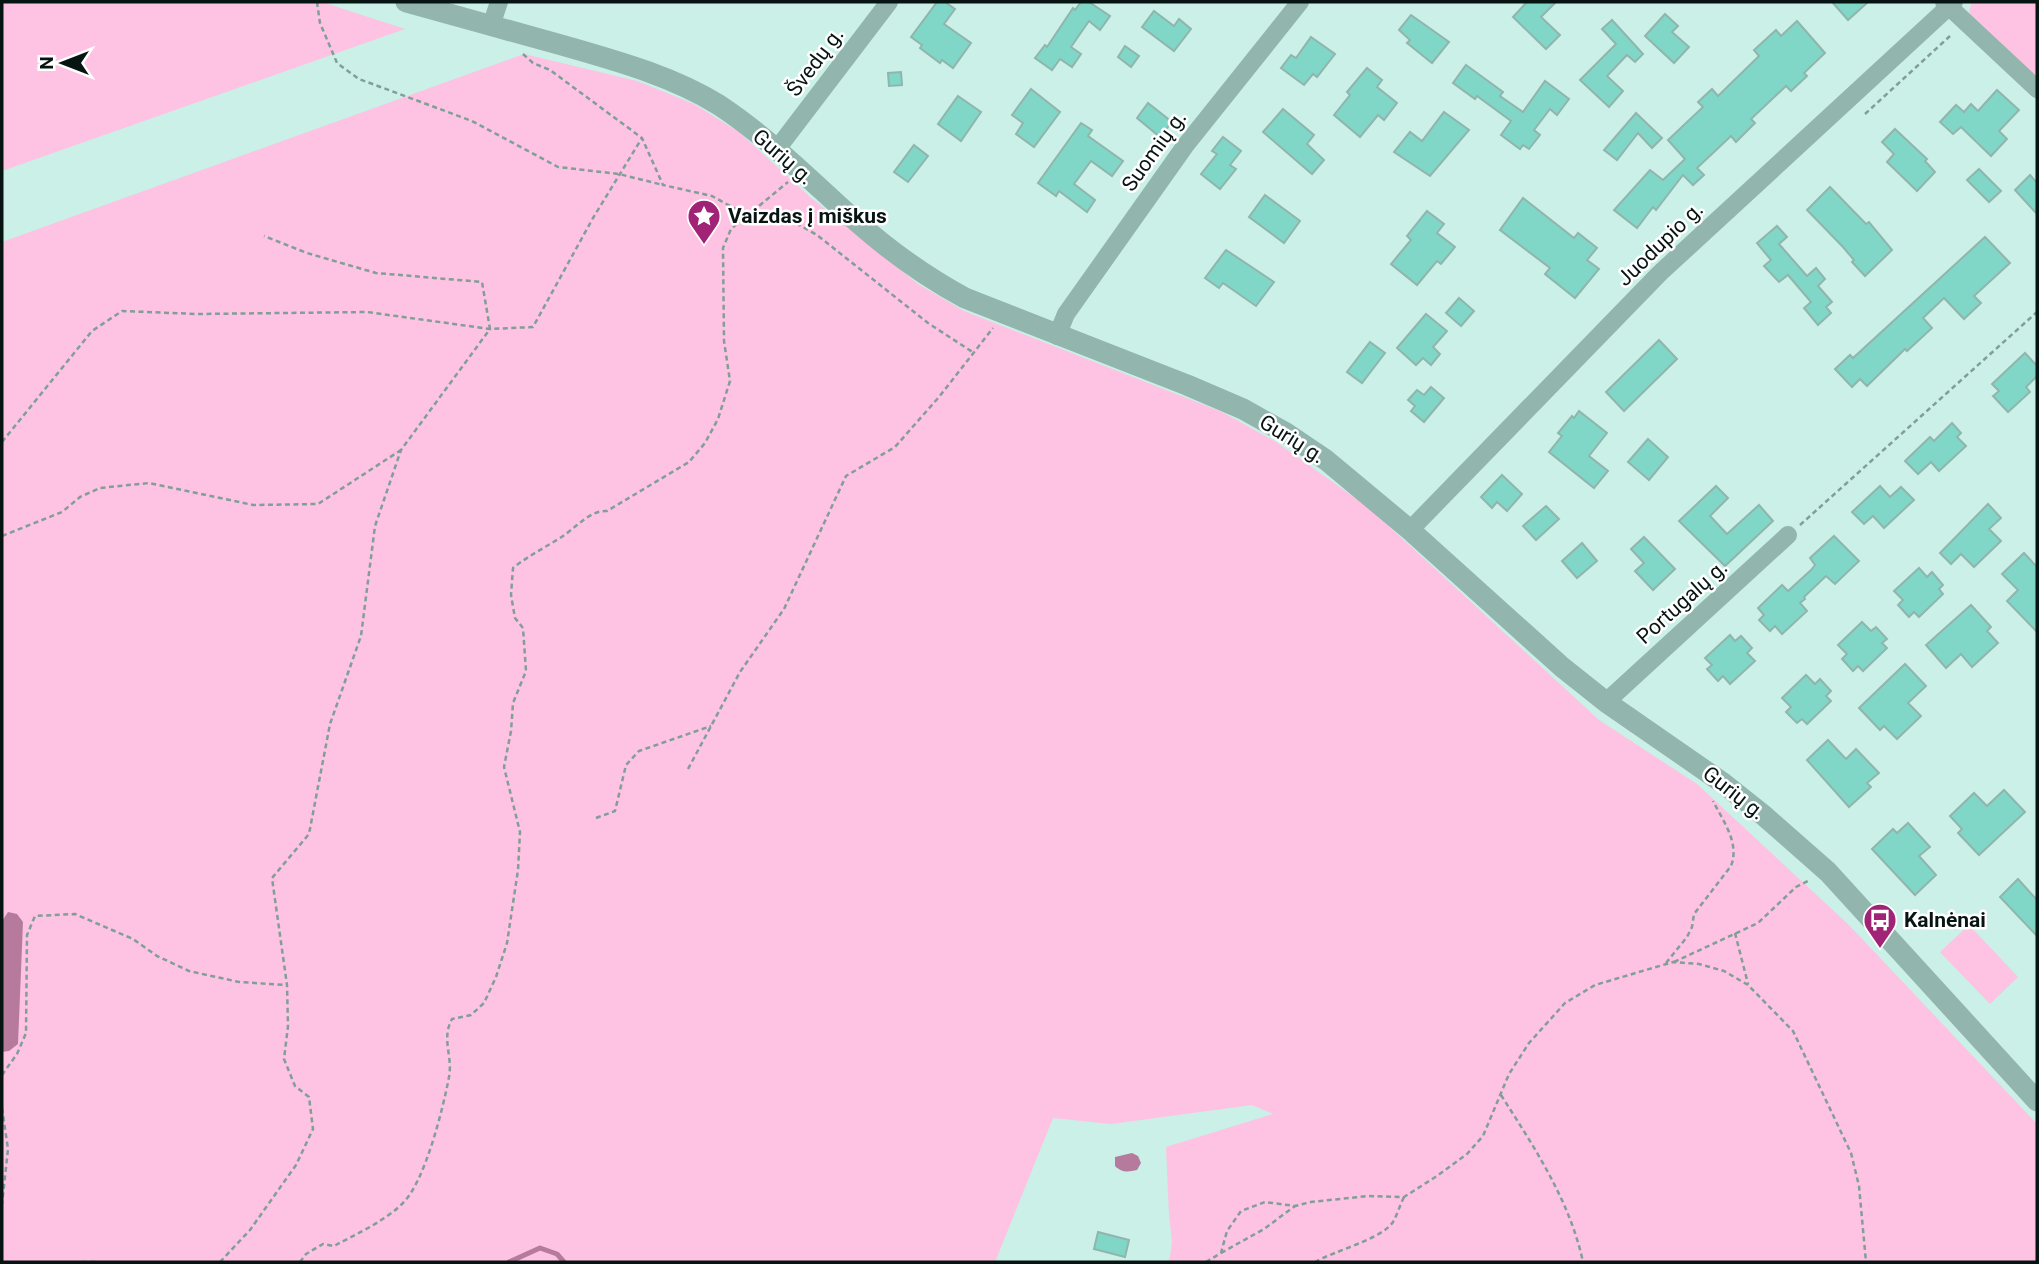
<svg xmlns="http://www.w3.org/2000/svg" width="2039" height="1264" viewBox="0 0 2039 1264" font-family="Roboto,sans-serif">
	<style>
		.green { fill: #fec2e3 }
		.water { fill: #b67a9c }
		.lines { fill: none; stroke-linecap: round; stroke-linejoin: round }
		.stream { stroke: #b67a9c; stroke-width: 5 }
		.building { fill: #81d7c7; stroke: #90b5ad; stroke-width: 2 }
		.path { stroke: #819e97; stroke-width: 2.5; stroke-dasharray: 5 3.5; stroke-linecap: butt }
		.minor { stroke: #92b5ad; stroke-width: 18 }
		.tertiary { stroke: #92b5ad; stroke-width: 21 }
		.labels { text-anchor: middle; stroke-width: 5; stroke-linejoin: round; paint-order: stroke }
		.street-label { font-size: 21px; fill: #071512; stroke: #fff }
		.poi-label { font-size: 21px; font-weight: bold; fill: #071512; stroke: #fff; text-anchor: start }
	</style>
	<rect width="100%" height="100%" fill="#caf0e7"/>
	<g class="green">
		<polygon points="2,2 322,2 405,29 2,171"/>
		<polygon points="1972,2 2037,2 2037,82 1972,20 1969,11"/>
		<polygon points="524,54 637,81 694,104 739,132 810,197 918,284 964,311 1222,412 1276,442 1368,507 1599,720 1697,784 1849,925 2037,1124 2037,1262 1169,1262 1172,1243 1169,1214 1166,1147 1273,1114 1252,1105 1111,1124 1053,1118 995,1262 2,1262 2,1052 9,1051 23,922 8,912 2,921 2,242"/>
		<polygon points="1969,925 2018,977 1990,1004 1940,952"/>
	</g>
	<g class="water">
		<polygon points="8,912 17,914 23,922 18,1044 9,1051 2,1052 2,921"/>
		<path d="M1132 1153 1138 1156 1141 1163 1137 1170C1128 1172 1122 1173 1115 1166V1157Z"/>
	</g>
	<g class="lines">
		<polyline class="stream" points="509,1262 540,1248 557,1254 564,1262"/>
	</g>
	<g class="building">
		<polygon points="937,2 945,2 955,9 944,24 971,43 953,68 942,60 940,63 920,48 922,45 911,37"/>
		<polygon points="1081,2 1089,2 1110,16 1100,30 1089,21 1071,47 1081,54 1072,67 1060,59 1052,70 1035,58 1045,45 1047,47 1073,8 1075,10"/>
		<polygon points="1527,2 1556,2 1541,17 1560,35 1546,49 1513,17"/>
		<polygon points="1832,2 1868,2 1848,20"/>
		<polygon points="1154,11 1174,26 1179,19 1191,29 1174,51 1142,27"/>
		<polygon points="1665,14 1678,26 1672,32 1689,47 1674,63 1645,36"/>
		<polygon points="1411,15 1449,42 1432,63 1407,43 1410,40 1399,30"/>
		<polygon points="1612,20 1643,54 1635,62 1627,55 1607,76 1623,91 1609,107 1580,80 1616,44 1602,29"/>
		<polygon points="1797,21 1825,53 1804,73 1807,76 1791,91 1786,86 1751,119 1755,123 1736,142 1731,136 1697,168 1704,175 1693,185 1683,175 1656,210 1653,207 1637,228 1614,210 1650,170 1663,180 1685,159 1668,140 1703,107 1698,102 1712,89 1718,96 1759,56 1754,50 1776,30 1781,36"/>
		<polygon points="1311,37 1335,54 1317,77 1313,74 1304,85 1281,68 1291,55 1296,58"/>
		<polygon points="1125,46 1139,56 1131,67 1118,57"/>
		<polygon points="1466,65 1503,92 1500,96 1523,112 1545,81 1569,99 1557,115 1550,109 1534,130 1540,135 1529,149 1523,145 1520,149 1501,135 1511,121 1477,96 1475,99 1453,83"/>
		<polygon points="1367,68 1382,80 1377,87 1397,103 1384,120 1378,115 1360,137 1334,115 1350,95 1347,92"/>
		<polygon points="901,72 902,85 889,86 888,73"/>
		<polygon points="1031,89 1060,112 1034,147 1016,134 1023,123 1012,115"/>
		<polygon points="1997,90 2019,110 1999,131 2007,139 1991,156 1961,127 1953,134 1940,122 1956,105 1964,112 1971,104 1978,111"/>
		<polygon points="958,96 981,112 961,141 938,124"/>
		<polygon points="1148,103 1172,122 1160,137 1137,118"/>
		<polygon points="1283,109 1314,135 1307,144 1324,160 1312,174 1263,132"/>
		<polygon points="1444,112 1469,130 1430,176 1394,152 1410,132 1422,141"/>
		<polygon points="1636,113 1662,138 1652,148 1638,133 1617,160 1604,150"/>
		<polygon points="1081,123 1092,130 1088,136 1123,161 1112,176 1091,161 1074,184 1095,200 1087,212 1059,191 1056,196 1038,183"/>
		<polygon points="1895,129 1927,159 1925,161 1935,172 1917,191 1887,162 1894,154 1882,142"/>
		<polygon points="1223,137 1241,151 1230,165 1236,169 1220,189 1201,174 1217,154 1212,151"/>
		<polygon points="914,145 928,156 908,182 894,172"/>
		<polygon points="1979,169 2001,191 1989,202 1967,180"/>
		<polygon points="2030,175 2037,183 2037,214 2015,190"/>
		<polygon points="1830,187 1866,224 1869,222 1892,250 1865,276 1852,262 1854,260 1843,247 1807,210"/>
		<polygon points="1265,195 1300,221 1284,243 1249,217"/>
		<polygon points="1523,198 1574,238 1578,233 1597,248 1587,260 1599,269 1575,298 1545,274 1550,268 1500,230"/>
		<polygon points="1427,211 1444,224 1437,233 1455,247 1441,264 1437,261 1417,285 1391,264 1411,240 1407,236"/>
		<polygon points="1777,226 1787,237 1779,244 1807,276 1816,268 1825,279 1818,286 1832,302 1826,307 1831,313 1818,325 1804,308 1811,302 1788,275 1779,282 1764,266 1771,260 1757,243"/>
		<polygon points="1985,237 2010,263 1974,296 1981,303 1964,319 1944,298 1923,318 1932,328 1907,351 1905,349 1867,386 1860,379 1852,387 1835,369 1850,355 1853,358"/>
		<polygon points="1226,250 1274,282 1256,306 1223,283 1219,288 1205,278"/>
		<polygon points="1459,298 1474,311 1461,326 1446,313"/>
		<polygon points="1426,314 1447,331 1433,347 1440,354 1431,365 1423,358 1416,365 1397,348"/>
		<polygon points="1659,340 1677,359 1624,411 1606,392"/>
		<polygon points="1370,342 1385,353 1362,383 1347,372"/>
		<polygon points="2025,353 2037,366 2037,376 2026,387 2030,392 2008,412 1993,396 1999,391 1992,384"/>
		<polygon points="1431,387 1444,398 1424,422 1411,411 1415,406 1408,400 1417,390 1424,395"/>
		<polygon points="1579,411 1607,433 1589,456 1608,471 1594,488 1549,452 1562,436 1558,433 1572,416 1574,418"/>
		<polygon points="1952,423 1961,433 1957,437 1966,446 1939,471 1931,462 1918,474 1905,461 1930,437 1934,441"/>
		<polygon points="1648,439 1668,457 1649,480 1628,462"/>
		<polygon points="1502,475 1522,494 1507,511 1497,502 1492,508 1481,497"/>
		<polygon points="1716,486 1728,498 1710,516 1727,534 1759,505 1773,521 1725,566 1679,521"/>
		<polygon points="1880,486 1890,497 1901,487 1914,500 1884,528 1873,516 1864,524 1852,512"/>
		<polygon points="1988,504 2001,518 1989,529 2001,541 1974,567 1961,554 1951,564 1940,553"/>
		<polygon points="1546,506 1559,519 1536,540 1523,526"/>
		<polygon points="1834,536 1859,561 1835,584 1826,576 1804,597 1805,599 1800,603 1807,611 1782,634 1775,626 1770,631 1759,620 1764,615 1758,608 1782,585 1788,591 1811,570 1815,565 1810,558"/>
		<polygon points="1644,537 1675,569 1653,590 1635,571 1644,563 1631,549"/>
		<polygon points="1582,543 1597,561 1577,578 1562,561"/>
		<polygon points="2024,553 2037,567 2037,632 2007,601 2018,590 2002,574"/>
		<polygon points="1919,568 1927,577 1932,572 1943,585 1939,589 1943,594 1919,617 1914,612 1909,617 1898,605 1903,600 1894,591"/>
		<polygon points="1971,605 1991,627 1987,631 1998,643 1972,667 1961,654 1946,668 1926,645"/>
		<polygon points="1862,622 1871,631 1876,627 1887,639 1882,643 1887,648 1863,671 1858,666 1853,671 1842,659 1847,654 1838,645"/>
		<polygon points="1730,635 1735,641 1741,636 1752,648 1747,653 1755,661 1730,684 1723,676 1718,681 1707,669 1712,665 1705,658"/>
		<polygon points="1905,664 1926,686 1908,703 1921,716 1897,739 1884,726 1880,730 1859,708"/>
		<polygon points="1806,675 1815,684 1820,679 1831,691 1826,696 1831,701 1807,724 1802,719 1797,723 1786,712 1791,707 1782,698"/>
		<polygon points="1828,740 1846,759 1856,749 1879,773 1867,783 1871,787 1849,807 1807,760"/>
		<polygon points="2004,790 2025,812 1979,855 1958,833 1962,829 1950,816 1974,793 1987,806"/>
		<polygon points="1908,823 1930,847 1919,856 1936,875 1915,895 1872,849 1893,829 1897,833"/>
		<polygon points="2018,879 2037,900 2037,936 2000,897"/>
		<polygon points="1098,1232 1129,1240 1125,1257 1094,1249"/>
	</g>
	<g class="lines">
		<g class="path">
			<polyline points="317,2 320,23 337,63 359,79 472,121 558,167 619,174 663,185"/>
			<polyline points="523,54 533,63 550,70 642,138 663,185 712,196 741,212 750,213"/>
			<polyline points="1865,114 1950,36"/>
			<polyline points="746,217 792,221 817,235 928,323 974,353"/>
			<polyline points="2,442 92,331 122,311 197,314 367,312 490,329 533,327 593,218 642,138"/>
			<polyline points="1800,525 2037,312"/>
			<polyline points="2,536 62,512 80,497 100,488 149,483 253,505 318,504 401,450"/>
			<polyline points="688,769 740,672 784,609 846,476 895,447 939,397 993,328"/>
			<polyline points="596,818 615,811 626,765 639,751 711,726"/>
			<polyline points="1735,933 1748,984"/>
			<polyline points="1674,962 1758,923 1796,887 1808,881 1810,883"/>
			<path d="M1666 963 1687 937 1692 927 1694 914 1731 866C1740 843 1723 821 1713 801"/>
			<polyline points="2,1075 17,1054 26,1033 27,935 35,916 75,914 133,939 157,956 189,971 239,982 286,985"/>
			<path d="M1501 1095C1534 1147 1570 1201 1583 1262"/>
			<polyline points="2,1108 8,1149 2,1204"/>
			<polyline points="1221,1253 1264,1229 1295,1206"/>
			<polyline points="82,1262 99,1262"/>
			<polyline points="220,1262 250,1230 296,1165 313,1129 309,1097 295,1086 284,1059 288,1026 287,985 272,878 309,834 330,724 361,636 375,526 401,450 490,329 482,282 376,273 307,253 264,236"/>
			<path d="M300 1262 306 1254 323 1244 334 1246C356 1234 384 1222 403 1203 425 1181 443 1109 449 1077 453 1056 441 1039 452 1019L471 1015 484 1003 496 977 507 943 518 870 520 832 504 767 511 731 513 703 526 671 523 628 515 618 511 595 513 568C528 556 544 548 560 538 575 529 589 510 607 511L689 462 705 443 718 419 730 381 724 341 723 248 731 229 788 182"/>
			<polyline points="1206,1262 1221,1253 1227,1231 1241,1211 1265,1202 1295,1206 1311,1202 1368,1196 1404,1197 1437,1176 1467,1154 1483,1136 1509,1074 1529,1043 1565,1003 1595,985 1673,962 1699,964 1724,971 1748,985 1793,1031 1851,1153 1859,1186 1866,1262"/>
			<path d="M1315 1262C1334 1251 1382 1239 1393 1222 1397 1215 1400 1205 1404 1197"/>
		</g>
		<g class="minor">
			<polyline points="1944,2 2037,89"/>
			<polyline points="491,26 499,2"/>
			<polyline points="777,149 889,2"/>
			<polyline points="1057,336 1066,314 1185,146 1300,2"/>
			<polyline points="1410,530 1660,273 1954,2"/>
			<polyline points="1606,702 1788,535"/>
		</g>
		<path class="tertiary" d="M406 2C459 17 512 31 565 46 617 61 672 76 719 105 769 138 812 182 857 222 890 251 926 277 965 298L1187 385 1243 409 1286 433 1326 460 1410 530 1562 667 1606 702 1723 783 1762 814 1828 872 2037 1101"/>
	</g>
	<defs>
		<symbol id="sight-pin" viewBox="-11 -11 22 30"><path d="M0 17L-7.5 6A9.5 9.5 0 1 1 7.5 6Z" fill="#a02376" stroke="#fff"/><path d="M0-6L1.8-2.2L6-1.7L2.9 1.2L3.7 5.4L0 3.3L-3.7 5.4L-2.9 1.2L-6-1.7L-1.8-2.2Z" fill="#fff"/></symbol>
		<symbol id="bus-pin" viewBox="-11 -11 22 30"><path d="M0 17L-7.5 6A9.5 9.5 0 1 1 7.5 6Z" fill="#a02376" stroke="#fff"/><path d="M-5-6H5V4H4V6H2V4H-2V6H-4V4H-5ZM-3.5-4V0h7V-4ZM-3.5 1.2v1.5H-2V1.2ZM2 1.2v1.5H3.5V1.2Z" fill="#fff"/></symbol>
	</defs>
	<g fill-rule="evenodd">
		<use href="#sight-pin" x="685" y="197" width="38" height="52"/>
		<use href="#bus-pin" x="1861" y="901" width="38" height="52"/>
	</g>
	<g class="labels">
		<g class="street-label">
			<text transform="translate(815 62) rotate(-53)" y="7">Švedų g.</text>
			<text transform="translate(1154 151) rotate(-54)" y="7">Suomių g.</text>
			<text transform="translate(783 157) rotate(41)" y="7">Gurių g.</text>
			<text transform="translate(1660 244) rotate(-44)" y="7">Juodupio g.</text>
			<text transform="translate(1292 439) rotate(32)" y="7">Gurių g.</text>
			<text transform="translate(1682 602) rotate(-42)" y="7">Portugalų g.</text>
			<text transform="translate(1734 793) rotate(38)" y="7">Gurių g.</text>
		</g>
		<g class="poi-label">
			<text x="728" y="223">Vaizdas į miškus</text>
			<text x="1904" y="927">Kalnėnai</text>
		</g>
	</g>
	<rect width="2039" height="1264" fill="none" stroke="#071512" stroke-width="7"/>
	<g transform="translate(63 63) rotate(270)" stroke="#ffffff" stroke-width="5" paint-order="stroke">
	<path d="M0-5L12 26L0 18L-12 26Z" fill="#071512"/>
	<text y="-10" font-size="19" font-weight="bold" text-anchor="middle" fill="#071512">N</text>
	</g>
</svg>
